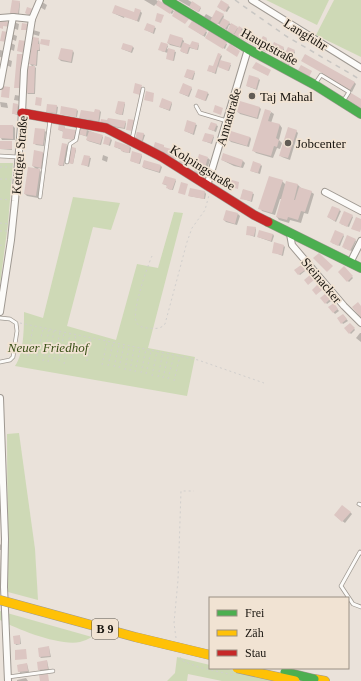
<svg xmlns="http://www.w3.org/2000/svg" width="361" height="681" viewBox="0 0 361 681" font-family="Georgia,serif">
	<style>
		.green { fill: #ced9b6 }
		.shadow { fill: #0003 }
		.building { fill: #dcc6c2 }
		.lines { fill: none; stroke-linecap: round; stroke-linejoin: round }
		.lane-casing { stroke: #9e9891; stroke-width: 4.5 }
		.street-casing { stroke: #9e9891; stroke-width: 8 }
		.fast-casing { stroke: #9e9891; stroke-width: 10 }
		.slow-casing { stroke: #9e9891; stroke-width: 10 }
		.jam-casing { stroke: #9e9891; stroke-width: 10 }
		.path { stroke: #d1cfcd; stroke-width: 1; stroke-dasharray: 2 3; stroke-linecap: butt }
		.lane { stroke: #fcfbf9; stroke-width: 3 }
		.street { stroke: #fcfbf9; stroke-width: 6 }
		.fast { stroke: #4caf50; stroke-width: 9 }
		.slow { stroke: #ffc107; stroke-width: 9 }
		.jam { stroke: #c62828; stroke-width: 9 }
		.rail { stroke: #c8c6c3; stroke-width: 1.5; stroke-dasharray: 5 5; stroke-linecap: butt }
		.fast-bridge-casing { stroke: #9e9891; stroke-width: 10; stroke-linecap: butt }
		.slow-bridge-casing { stroke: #9e9891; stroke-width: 10; stroke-linecap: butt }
		.fast-bridge { stroke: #4caf50; stroke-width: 9 }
		.slow-bridge { stroke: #ffc107; stroke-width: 9 }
		.poi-dot { fill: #625c55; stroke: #f1e3d3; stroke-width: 1.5 }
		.labels { text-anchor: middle; stroke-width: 3.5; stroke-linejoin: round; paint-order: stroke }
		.shield { fill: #f1e3d3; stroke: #595249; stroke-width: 1 }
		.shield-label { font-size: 12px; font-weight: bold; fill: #18140e }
		.street-label { font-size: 13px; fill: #18140e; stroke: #f1e3d3 }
		.poi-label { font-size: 13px; fill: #18140e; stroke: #f1e3d3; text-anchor: start }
		.park-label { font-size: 13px; font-style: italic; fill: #374e14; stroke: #f1e3d3 }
	</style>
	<rect width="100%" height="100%" fill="#eae2da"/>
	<g class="green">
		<polygon points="266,0 329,0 317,25"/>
		<polygon points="334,0 361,0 361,57 316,35"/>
		<polygon points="0,163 13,163 8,224 0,284"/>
		<path d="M73 197 120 203 111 230 93 227 67 326 116 340 137 264 158 268 174 212 183 213 148 348 195 357 187 396 15 366C24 354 24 327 24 312L43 318Z"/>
		<polygon points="19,433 35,549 38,600 8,592 7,434"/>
		<path d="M0 611 92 637C88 639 84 641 80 642 59 646 19 630 0 620Z"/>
		<polygon points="177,657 210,665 210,668 224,668 278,681 222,681 188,674 187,681 167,681 175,673"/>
	</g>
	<g class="shadow">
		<polygon points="144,0 156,0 174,11 172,14 156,4 154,6"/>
		<polygon points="178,0 188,0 201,8 199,12"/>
		<polygon points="19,2 20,3 19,15 13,14 12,13"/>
		<polygon points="42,2 47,5 45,10 40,7"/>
		<polygon points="221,2 230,7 227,12 219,8"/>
		<polygon points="140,11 142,13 139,22 125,16 124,18 113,13 135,13"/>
		<polygon points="217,11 223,15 224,16 223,19 232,25 239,29 242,28 243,29 242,31 257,40 258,41 256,46 230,32 231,26 229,25 227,30 219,24 210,21 204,17 206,14 213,18"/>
		<polygon points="14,22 19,24 18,30 13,28"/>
		<polygon points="192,22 207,32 205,37 191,28"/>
		<polygon points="147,25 156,28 154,34 146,30"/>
		<polygon points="33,30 40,32 39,36 32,34"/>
		<polygon points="209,33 227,44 225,49 208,38"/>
		<polygon points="12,34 17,36 16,41 11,39"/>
		<polygon points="39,39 40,51 38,51 37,66 33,65 36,68 35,94 28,94 26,92 33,67 30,64"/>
		<polygon points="182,39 184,41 184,43 191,46 198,44 199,45 198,50 190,48 188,54 182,52 181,51 182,48 170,45 168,43"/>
		<polygon points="266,39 267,40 266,43 269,45 266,52 259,48"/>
		<polygon points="11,43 15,45 14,51 10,49"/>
		<polygon points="167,45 168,46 167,49 176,52 174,61 167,58 168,53 161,51"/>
		<polygon points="133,47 134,48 132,53 122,49"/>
		<polygon points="283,48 284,49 282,54 280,53 278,57 270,53"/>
		<polygon points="0,50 4,51 4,58 0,57"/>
		<polygon points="73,51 74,53 72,63 61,61 59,59"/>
		<polygon points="294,51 295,52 289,65 284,62"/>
		<polygon points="221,55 222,56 220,61 231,65 229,71 218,66 216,74 209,71 214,67"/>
		<polygon points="7,59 12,61 11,67 6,65"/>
		<polygon points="194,72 195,73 193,80 185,77"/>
		<polygon points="325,74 354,82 356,84 352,92 326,77"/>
		<polygon points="259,79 260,80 257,90 247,86"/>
		<polygon points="191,88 192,89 189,97 180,93"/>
		<polygon points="207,93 209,94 206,101 196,97"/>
		<polygon points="15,95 21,96 20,101 14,100"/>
		<polygon points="0,102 7,103 8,108 1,107"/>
		<polygon points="171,102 172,104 170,111 160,107"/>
		<polygon points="124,103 125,104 123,115 117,114 116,113"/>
		<polygon points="18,105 19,106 18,115 14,114 13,113"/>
		<polygon points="56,106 58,107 57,114 47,112"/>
		<polygon points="259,107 261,109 258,119 240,114 238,112"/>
		<polygon points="77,110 78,111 77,117 61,114"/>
		<polygon points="100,111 101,112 99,124 94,121 80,117"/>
		<polygon points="271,112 274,114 271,123 280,125 282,128 279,140 282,143 280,149 277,148 273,158 256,153 253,150"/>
		<polygon points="125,122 126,123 125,129 102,125"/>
		<polygon points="188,122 197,125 194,135 185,131"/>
		<polygon points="211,123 218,126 216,132 209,129"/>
		<polygon points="64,125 65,129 77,132 75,140 63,138 64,132 59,130"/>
		<polygon points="1,126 13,126 15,128 15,140 2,140 1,138"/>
		<polygon points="44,130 46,132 44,146 36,145 34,143"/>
		<polygon points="87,130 102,136 103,137 101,145 88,141 87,140 88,137 79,134"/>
		<polygon points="296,131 298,133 290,160 282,157 280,155"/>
		<polygon points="143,134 145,135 143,141 137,140"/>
		<polygon points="213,136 214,137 212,144 204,141"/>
		<polygon points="250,137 251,139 249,147 231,142 229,140"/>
		<polygon points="111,139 112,140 110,146 104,143"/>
		<polygon points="0,142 11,142 12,150 0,149"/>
		<polygon points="67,145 68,146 64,166 60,166 59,165"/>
		<polygon points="115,147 130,147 131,148 130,153 123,152 122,150"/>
		<polygon points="75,149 76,150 73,164 70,163"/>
		<polygon points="35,152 43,153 45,155 43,169 38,168 41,172 38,198 27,196 25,194 36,169 33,166"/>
		<polygon points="103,155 108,157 107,162 102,160"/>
		<polygon points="141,155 142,156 140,164 131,161"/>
		<polygon points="84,156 91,158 89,167 84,165"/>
		<polygon points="190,157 191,158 189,165 180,162"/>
		<polygon points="208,158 210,160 205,176 197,174 195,172"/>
		<polygon points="222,160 243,161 245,163 243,168 234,166"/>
		<polygon points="144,161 161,166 162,167 160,173 144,168 143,167"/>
		<polygon points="261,165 262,166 260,174 251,171"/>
		<polygon points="175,180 176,181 173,190 168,189 168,186 163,184"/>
		<polygon points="282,181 286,185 287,182 298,185 301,188 311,192 314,194 308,214 304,213 301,223 290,220 289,223 279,220 277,217 282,199 280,199 275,215 262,211 260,208"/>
		<polygon points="243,190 254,194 252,202 241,198"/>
		<polygon points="205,192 206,194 205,199 189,196"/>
		<polygon points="332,207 341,211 336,222 328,217"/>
		<polygon points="238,214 240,216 237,225 226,222 224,220"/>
		<polygon points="352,216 353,217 349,227 341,224"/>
		<polygon points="255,228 256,229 255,237 247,234"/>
		<polygon points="273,234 274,236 272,242 258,237"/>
		<polygon points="343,235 344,236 340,246 332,243"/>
		<polygon points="355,240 356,241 352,251 344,248"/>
		<polygon points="284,246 285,247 283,256 273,252"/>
		<polygon points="301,266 305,271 300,275 295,270"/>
		<polygon points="344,268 353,278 349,282 339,272"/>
		<polygon points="325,295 331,301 327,304 322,298"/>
		<polygon points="334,305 339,311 335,314 330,308"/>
		<polygon points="343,315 348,321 343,324 339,319"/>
		<polygon points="350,324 355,330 351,334 345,328"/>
		<polygon points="360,333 361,333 361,342 356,338"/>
		<polygon points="350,512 352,514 345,523 337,517"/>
		<polygon points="0,538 0,544 3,547 3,550 0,550 1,590 0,590"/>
		<polygon points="20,636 21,644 16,645 15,643"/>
		<polygon points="49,648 51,657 41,658 40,657"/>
		<polygon points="47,661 49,670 40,671 38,663"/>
		<polygon points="27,664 29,672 20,673 18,665"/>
		<polygon points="26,678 28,681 17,681 17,680"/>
	</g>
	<g class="building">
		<polygon points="12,0 20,1 18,14 10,13"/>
		<polygon points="158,0 173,9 170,14 156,5"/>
		<polygon points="221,0 229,5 225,12 217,7"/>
		<polygon points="192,1 201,7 198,12 189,7"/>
		<polygon points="115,5 134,12 135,8 141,10 137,21 112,13"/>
		<polygon points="27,7 33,9 30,16 25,13"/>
		<polygon points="175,10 189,19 185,24 172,16"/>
		<polygon points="216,10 224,14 217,25 210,21"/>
		<polygon points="157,13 164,15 161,23 155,21"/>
		<polygon points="223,18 230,22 225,29 219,25"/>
		<polygon points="0,21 10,22 10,27 3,26 3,29 0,28"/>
		<polygon points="192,21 207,30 203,36 188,27"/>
		<polygon points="22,23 28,24 27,30 21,30"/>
		<polygon points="147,23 155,26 153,33 144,30"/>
		<polygon points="231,23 238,27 234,34 227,31"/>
		<polygon points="239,26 242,28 241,30 258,39 254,45 234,35"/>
		<polygon points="2,31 8,32 7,42 0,41"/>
		<polygon points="209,31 227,42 223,49 205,38"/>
		<polygon points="170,34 183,38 180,47 167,43"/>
		<polygon points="263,36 267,38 265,42 268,43 264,51 256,47"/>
		<polygon points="33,37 39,38 38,44 40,44 39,50 37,50 36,65 29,64"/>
		<polygon points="41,39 50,40 49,46 40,44"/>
		<polygon points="19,40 26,41 24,53 17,51"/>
		<polygon points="192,41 199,43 197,50 189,47 187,54 180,51 183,42 190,45"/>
		<polygon points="161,42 168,44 165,52 158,50"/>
		<polygon points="274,42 284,47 281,54 278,52 277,56 269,53"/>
		<polygon points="123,43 133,46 131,52 121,49"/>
		<polygon points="230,44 240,51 237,57 226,50"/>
		<polygon points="288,47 295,50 288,64 281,61"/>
		<polygon points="61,48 73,50 71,62 58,59"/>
		<polygon points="168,48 175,50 173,61 166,59"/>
		<polygon points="218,53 221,54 215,73 207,71 209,65 213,66"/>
		<polygon points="17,54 23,54 21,88 14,88"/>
		<polygon points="305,54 355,82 350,90 323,75 324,74 301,61"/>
		<polygon points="220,60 231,63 228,71 218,67"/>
		<polygon points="256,62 271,70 268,76 252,68"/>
		<polygon points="301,65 312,71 309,77 298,70"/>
		<polygon points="27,66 35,66 34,93 25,93"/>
		<polygon points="187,69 195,71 192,79 184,77"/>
		<polygon points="249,75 259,78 256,89 246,86"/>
		<polygon points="135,83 142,85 140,95 133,93"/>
		<polygon points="183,83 192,87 188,96 179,93"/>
		<polygon points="2,86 10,87 9,98 1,97"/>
		<polygon points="198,89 208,92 205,101 195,97"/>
		<polygon points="146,91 154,93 153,102 144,100"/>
		<polygon points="351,93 361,99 361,108 347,99"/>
		<polygon points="36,97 42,98 41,106 35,105"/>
		<polygon points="162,98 172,102 169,110 159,107"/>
		<polygon points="118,101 125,102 122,115 115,113"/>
		<polygon points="240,101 260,107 257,118 237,112"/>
		<polygon points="13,103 18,104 17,114 12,114"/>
		<polygon points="47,104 57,105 56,113 46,112"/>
		<polygon points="215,105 223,108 221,115 213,112"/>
		<polygon points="61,106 77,109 76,117 60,114"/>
		<polygon points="95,109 100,110 98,124 92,123 93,120 79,118 81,110 94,112"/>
		<polygon points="265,109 271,111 268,121 280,124 276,138 279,140 277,147 274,146 271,156 252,151"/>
		<polygon points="108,118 126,121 124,128 100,124 101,119 107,120"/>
		<polygon points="128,119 135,120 133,131 126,130"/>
		<polygon points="187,120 196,123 193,134 184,131"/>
		<polygon points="211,122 217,124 214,131 208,129"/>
		<polygon points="59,123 65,124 64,128 76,130 74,140 62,138 63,131 58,130"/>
		<polygon points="0,125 13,125 13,139 0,138"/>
		<polygon points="288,127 297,130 288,158 279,156"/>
		<polygon points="35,128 45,129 43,145 33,144"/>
		<polygon points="80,128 87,129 86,136 78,134"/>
		<polygon points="89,131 103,135 100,144 86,140"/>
		<polygon points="231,131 250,137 247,146 228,140"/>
		<polygon points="137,132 144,133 142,141 135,139"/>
		<polygon points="205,133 214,135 211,143 202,141"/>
		<polygon points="105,136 111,138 109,145 103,144"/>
		<rect x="0" y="141" width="12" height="8"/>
		<polygon points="115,141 130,146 129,153 121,151 121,149 114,147"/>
		<polygon points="155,142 164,145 164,147 178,151 176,159 161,155 162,151 153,149"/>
		<polygon points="62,143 67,144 63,166 58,165"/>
		<polygon points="72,147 76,148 73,164 68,163"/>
		<polygon points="34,150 43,152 41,168 32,166"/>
		<polygon points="132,151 142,154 139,164 130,161"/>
		<polygon points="223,153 243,160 241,167 221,160"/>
		<polygon points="182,154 190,156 188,165 179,162"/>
		<polygon points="199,154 208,157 203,175 194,172"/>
		<polygon points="84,155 90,156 88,166 81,165"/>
		<polygon points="144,160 161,165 159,172 142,167"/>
		<polygon points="253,161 261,164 258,173 250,171"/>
		<polygon points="28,167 40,169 36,196 24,194"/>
		<polygon points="165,176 176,179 172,190 166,188 167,185 162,184"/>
		<polygon points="218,176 239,182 238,189 216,183"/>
		<polygon points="269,176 283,180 272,213 258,209"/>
		<polygon points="286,181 298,184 294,200 295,200 299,187 312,191 305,212 301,211 298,220 288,217 287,220 276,217"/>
		<polygon points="181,182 188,184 185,195 178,193"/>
		<polygon points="190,188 205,191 204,199 188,196"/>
		<polygon points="243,189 253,192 251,201 240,199"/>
		<polygon points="332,206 340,209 335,221 327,217"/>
		<polygon points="226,210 238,213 235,224 223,220"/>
		<polygon points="344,211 353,215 347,227 339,223"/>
		<polygon points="356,217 361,219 361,229 360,232 351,229"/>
		<polygon points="247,226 256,227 254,236 246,235"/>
		<polygon points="259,230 273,234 271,241 257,237"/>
		<polygon points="335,230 344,234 338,246 330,242"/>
		<polygon points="347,235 356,239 350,251 342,247"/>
		<polygon points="274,242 284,245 282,255 272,253"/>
		<polygon points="319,253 333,266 327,272 313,258"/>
		<polygon points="301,265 305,270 298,275 294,270"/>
		<polygon points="344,266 353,276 347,282 338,272"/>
		<polygon points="310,275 314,280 308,285 304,280"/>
		<polygon points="318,284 322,290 316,295 312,290"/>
		<polygon points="325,294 330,299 325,304 320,298"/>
		<polygon points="358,302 361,306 361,318 352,307"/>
		<polygon points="334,303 338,309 333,313 328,307"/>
		<polygon points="343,314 347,319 341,324 337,318"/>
		<polygon points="350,323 355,328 349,334 344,328"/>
		<polygon points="342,505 351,512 342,522 334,515"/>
		<polygon points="20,635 20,644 14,644 13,636"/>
		<polygon points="49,646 50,656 39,657 38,648"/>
		<polygon points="26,649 27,659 15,660 15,650"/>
		<polygon points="47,660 48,669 38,670 37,662"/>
		<polygon points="27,663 28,671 18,672 17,665"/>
		<polygon points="48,674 49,681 40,681 39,675"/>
	</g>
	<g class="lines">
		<defs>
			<g id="lane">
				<polyline points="315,84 321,75 349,92 344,100"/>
				<polyline points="196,106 200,113 227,121"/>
				<polyline points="132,139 143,89"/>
				<polyline points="0,156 18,157"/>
				<polyline points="67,162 70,144 76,140 79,125"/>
				<polyline points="40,197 50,120"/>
				<polyline points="0,318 10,319 16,323 17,331 13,357 10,360 0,362"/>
				<polyline points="359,504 361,505"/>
				<polyline points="361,553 360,552 341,586 353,604 361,607"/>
				<polyline points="8,677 53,671"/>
			</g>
			<g id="street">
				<polyline points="252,0 361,68"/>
				<polyline points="0,18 13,17 32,19"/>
				<polyline points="0,86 13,17"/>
				<polyline points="207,186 248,49"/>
				<polyline points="325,192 361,211"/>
				<polyline points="290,234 292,245 344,306 361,323"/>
				<polyline points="350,263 361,241"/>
				<polyline points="0,312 11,240 15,201 22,113 24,70 32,19 40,0"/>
				<polyline points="0,398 5,539 4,587 8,681"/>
			</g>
			<g id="fast">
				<polyline points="167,0 248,49 315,85 361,114"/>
				<polyline points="268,222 361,268"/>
			</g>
			<polyline id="slow" points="314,679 325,681"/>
			<polyline id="jam" points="22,113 106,128 162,157 254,215 268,222"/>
		</defs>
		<use href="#lane" class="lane-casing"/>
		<use href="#street" class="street-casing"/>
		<use href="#fast" class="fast-casing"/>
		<use href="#slow" class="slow-casing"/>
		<use href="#jam" class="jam-casing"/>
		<g class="path">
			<polyline points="0,167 13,167"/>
			<polyline points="0,179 12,179"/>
			<polyline points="0,199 10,200"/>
			<polyline points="0,223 8,224"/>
			<polyline points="0,231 7,231"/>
			<polyline points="0,245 5,246"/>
			<path d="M152 256C147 267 132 311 136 321 137 326 143 328 148 328 155 329 161 329 165 324L187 242 192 228 205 210 209 195"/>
			<polyline points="20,323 198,360 264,383"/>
			<polyline points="28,356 33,327"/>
			<polyline points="37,356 43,329"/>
			<polyline points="71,358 76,335"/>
			<polyline points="54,359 60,332"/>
			<polyline points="43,361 49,330"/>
			<polyline points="59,361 64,333"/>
			<polyline points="87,361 91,339"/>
			<polyline points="48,362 54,331"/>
			<polyline points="64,364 70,334"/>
			<polyline points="102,365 107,342"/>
			<polyline points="108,366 113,343"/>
			<polyline points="114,367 119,345"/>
			<polyline points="119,368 124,345"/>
			<polyline points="125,370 129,347"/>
			<polyline points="130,371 134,348"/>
			<polyline points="135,372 140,349"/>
			<polyline points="141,373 146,349"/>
			<polyline points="146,374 151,351"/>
			<polyline points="152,376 157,351"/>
			<polyline points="158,377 163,352"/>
			<polyline points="163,378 169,353"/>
			<polyline points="168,379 174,355"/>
			<polyline points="174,381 180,356"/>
			<polyline points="176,638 174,623 178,580 181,491 194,491"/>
			<polyline points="180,657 181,660 198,667 233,675"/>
		</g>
		<use href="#lane" class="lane"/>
		<use href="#street" class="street"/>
		<use href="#fast" class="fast"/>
		<use href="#slow" class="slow"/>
		<use href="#jam" class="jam"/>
		<polyline class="rail" points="235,0 286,36 361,80"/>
		<defs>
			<polyline id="fast-bridge" points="285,672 314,679"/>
			<g id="slow-bridge">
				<polyline points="0,600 135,637 210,655"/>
				<polyline points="237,668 295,681"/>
			</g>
		</defs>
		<use href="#fast-bridge" class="fast-bridge-casing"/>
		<use href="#slow-bridge" class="slow-bridge-casing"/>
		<use href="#fast-bridge" class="fast-bridge"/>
		<use href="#slow-bridge" class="slow-bridge"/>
	</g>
	<g class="poi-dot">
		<circle cx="252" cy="96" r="4"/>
		<circle cx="288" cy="143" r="4"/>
	</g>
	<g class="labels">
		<rect class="shield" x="92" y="619" width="26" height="20" rx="3"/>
		<g class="shield-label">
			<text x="105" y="633">B 9</text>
		</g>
		<g class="street-label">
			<text transform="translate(306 34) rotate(32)" y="5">Langfuhr</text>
			<text transform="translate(270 46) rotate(29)" y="5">Hauptstraße</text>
			<text transform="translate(228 117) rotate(-74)" y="5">Annastraße</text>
			<text transform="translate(19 155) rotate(-85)" y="5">Kettiger Straße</text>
			<text transform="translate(203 167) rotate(32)" y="5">Kolpingstraße</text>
			<text transform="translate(322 280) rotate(50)" y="5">Steinacker</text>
		</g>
		<g class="poi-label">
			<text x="260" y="101">Taj Mahal</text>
			<text x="296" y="148">Jobcenter</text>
		</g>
		<g class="park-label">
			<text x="48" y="352">Neuer Friedhof</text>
		</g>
	</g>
	<rect x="209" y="597" width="140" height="72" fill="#f1e3d3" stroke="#9a9084"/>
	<rect x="217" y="610" width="20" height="6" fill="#4caf50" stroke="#9a9084"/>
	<text x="245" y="617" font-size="12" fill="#18140e">Frei</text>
	<rect x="217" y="630" width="20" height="6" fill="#ffc107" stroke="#9a9084"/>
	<text x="245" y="637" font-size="12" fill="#18140e">Zäh</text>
	<rect x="217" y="650" width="20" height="6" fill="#c62828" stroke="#9a9084"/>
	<text x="245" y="657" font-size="12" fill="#18140e">Stau</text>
</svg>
